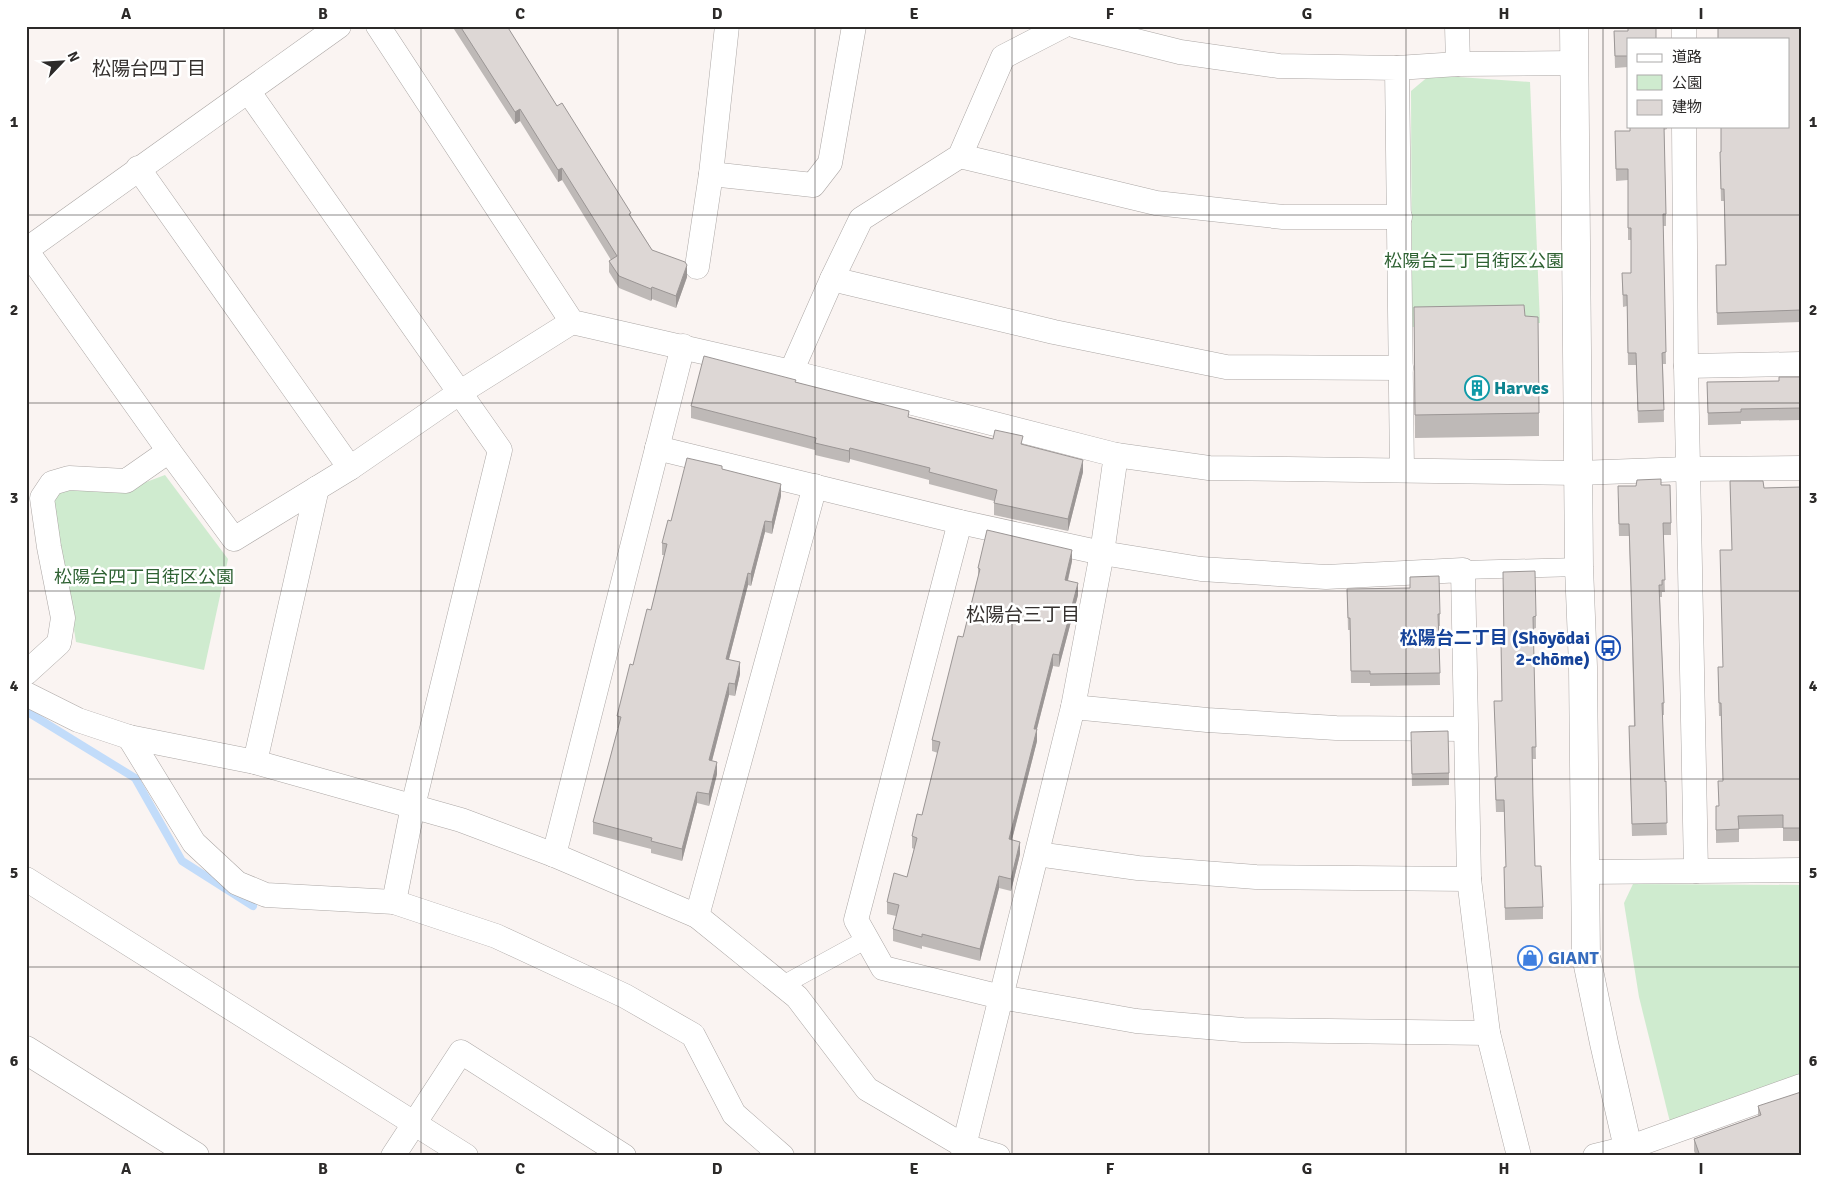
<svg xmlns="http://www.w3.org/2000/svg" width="1827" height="1182" viewBox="0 0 1827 1182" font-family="Signika,'Noto Sans JP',sans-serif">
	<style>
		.green { fill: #cfebcf }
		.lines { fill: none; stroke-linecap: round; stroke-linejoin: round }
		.stream { stroke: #c2dcfa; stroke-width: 8 }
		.pedestrian-casing { stroke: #aca7a5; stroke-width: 19 }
		.minor-casing { stroke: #aca7a5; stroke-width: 25 }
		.tertiary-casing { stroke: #aca7a5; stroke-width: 29 }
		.pedestrian { stroke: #fff; stroke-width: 18 }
		.minor { stroke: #fff; stroke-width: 24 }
		.tertiary { stroke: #fff; stroke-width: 28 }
		.wall { fill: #beb9b7 }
		.shaded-wall { fill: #9b9695 }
		.building { fill: #ddd7d5; stroke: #9b9695 }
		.grid { fill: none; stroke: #2c2a29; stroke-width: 1; stroke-opacity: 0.55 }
		.labels { text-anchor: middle; stroke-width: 5; stroke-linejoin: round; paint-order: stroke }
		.park-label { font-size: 18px; fill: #2f6233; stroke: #fff }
		.culture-label { font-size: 18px; font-weight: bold; fill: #0d838f; stroke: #fff; text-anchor: start }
		.transit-label { font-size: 18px; font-weight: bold; fill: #164399; stroke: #fff; text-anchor: end }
		.shop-label { font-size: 18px; font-weight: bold; fill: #366cbe; stroke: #fff; text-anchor: start }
		.neighbourhood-label { font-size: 19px; fill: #35312f; stroke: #fff }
		.neatline { fill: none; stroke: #2c2a29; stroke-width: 2 }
		.grid-label { font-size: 16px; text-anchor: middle; font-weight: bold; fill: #2c2a29 }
	</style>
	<rect width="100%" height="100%" fill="#faf4f2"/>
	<g class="green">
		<polygon points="1430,75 1530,82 1540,323 1412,327 1411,91"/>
		<polygon points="165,475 228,559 204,670 76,642 53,498 65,488 122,491"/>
		<polygon points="1633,884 1801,885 1801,1074 1670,1122 1639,997 1624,903"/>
	</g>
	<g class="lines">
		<polyline class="stream" points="26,711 135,778 182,861 253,906"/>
		<defs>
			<g id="pedestrian">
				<polyline points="1463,570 1579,567"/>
				<polyline points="783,985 867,939"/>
			</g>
			<g id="minor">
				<polyline points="339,26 26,250 169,451 234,539 350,468 459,393 572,322"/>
				<polyline points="378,26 572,322 791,372 1116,455 1209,468 1578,473 1687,469 1801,468"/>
				<polyline points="1076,26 1180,52 1279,66 1397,68 1402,470"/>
				<polyline points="1457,26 1458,64"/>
				<polyline points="1684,26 1684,39"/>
				<polyline points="1397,68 1458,64 1574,63"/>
				<polyline points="248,91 500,450 413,806 394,902 496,936 625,996 693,1035 734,1114 782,1156"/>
				<polyline points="1684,126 1686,366 1696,871"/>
				<polyline points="960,156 1156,203 1283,217 1400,217"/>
				<polyline points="138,168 350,468"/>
				<polyline points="711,174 813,185 830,163 854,26"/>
				<polyline points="697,267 711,174 727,26"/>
				<polyline points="832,279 861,219 960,156 1003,57 1063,26"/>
				<polyline points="1686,366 1801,364"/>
				<polyline points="791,372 832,279 1054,332 1226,367 1401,368"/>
				<polyline points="657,448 960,522 1102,553 1201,569 1326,577 1463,570 1469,879 1256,877 1138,868 1037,854"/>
				<polyline points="317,488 255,762 461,820 554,855 697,916 797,997 867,1089 964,1146 998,1156"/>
				<polyline points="960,522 856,920 883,968 1001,997 1136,1021 1243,1030 1488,1033"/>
				<polyline points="26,673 59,643 63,618 49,547 42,498 52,483 69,478 126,481 169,451"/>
				<polyline points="26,694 78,720 129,737 255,762"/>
				<polyline points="1073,707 1207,720 1336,728 1465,729"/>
				<polyline points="129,737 194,843 237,883 266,895 394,902"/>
				<polyline points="554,855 683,346"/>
				<polyline points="1586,872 1801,870"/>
				<polyline points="26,879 466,1156"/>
				<polyline points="1469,879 1488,1033 1519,1156"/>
				<polyline points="697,916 815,486"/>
				<polyline points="393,1156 461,1052 624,1156"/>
				<polyline points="963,1156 964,1146 1073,707 1102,553 1116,455"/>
				<polyline points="1595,1156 1628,1148 1801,1086"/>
			</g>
			<g id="tertiary">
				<polyline points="1574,26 1579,567 1583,667 1586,956 1604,1043 1628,1148 1632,1156"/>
				<polyline points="26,1050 195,1156"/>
			</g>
		</defs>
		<use href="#pedestrian" class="pedestrian-casing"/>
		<use href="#minor" class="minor-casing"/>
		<use href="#tertiary" class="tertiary-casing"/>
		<use href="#pedestrian" class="pedestrian"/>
		<use href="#minor" class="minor"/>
		<use href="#tertiary" class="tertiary"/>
	</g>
	<g class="wall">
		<polygon points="452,26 509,26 509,30 557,106 631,216 652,250 687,277 676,308 652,299 651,301 619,288 609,272 609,261 611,260 562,180 558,182 520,121 515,124"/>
		<polygon points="1801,26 1801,322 1717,325 1716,265 1725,265 1724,201 1721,201 1720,164 1721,152"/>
		<polygon points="1614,31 1628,39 1628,67 1615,68"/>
		<polygon points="1630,126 1667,126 1667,129 1664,130 1666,214 1666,226 1663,226 1666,364 1663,364 1664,422 1638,423 1636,365 1628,365 1627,306 1623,307 1622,273 1631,273 1631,240 1628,240 1628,180 1616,181 1615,131 1630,131"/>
		<polygon points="1414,307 1525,316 1539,413 1539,436 1415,438"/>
		<polygon points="1801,377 1801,420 1741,421 1741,424 1708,425 1707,382 1779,381"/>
		<polygon points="796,382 909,417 993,439 1023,445 1083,472 1068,531 994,515 994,501 929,484 929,480 850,459 849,463 815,455 815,450 691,418 691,406"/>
		<polygon points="722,469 781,496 772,534 765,532 751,586 748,585 729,659 740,674 735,696 729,695 712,761 717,774 709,806 697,803 682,861 651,853 651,849 593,834 593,822 618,728 617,728 617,716 651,610 664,555 662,555 662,543"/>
		<polygon points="1730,481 1764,488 1801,487 1801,841 1783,841 1783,828 1739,829 1739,842 1716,843 1716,806 1719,806 1718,781 1723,781 1721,716 1719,716 1718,667 1723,667 1732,550"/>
		<polygon points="1661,485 1671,523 1671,535 1663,535 1665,592 1662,592 1662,597 1660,597 1664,703 1664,715 1662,715 1667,835 1632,836 1629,738 1629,726 1634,726 1631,598 1629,536 1619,536 1618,498"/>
		<polygon points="1072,561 1068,581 1078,595 1059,667 1053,666 1037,729 1037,741 1012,840 1020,854 1011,891 999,888 980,961 922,946 922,949 893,941 893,929 896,916 887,914 887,902 907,877 914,849 912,848 912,836 922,815 938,753 932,751 932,740 963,637 978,577 978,568"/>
		<polygon points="1503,584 1536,616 1536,628 1533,629 1536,759 1532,759 1535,866 1543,907 1543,919 1505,920 1504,867 1506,867 1504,812 1496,812 1495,789 1497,777 1494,701 1502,701 1504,641"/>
		<polygon points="1347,589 1440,614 1440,626 1439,626 1440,685 1370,686 1370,683 1351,683 1350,630 1348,630"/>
		<polygon points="1411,744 1449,773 1449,785 1412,786"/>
		<polygon points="1758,1106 1801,1156 1696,1156 1694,1151 1694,1139 1758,1116"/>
	</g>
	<g class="shaded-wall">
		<polygon points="520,109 520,121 515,124 515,112"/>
		<polygon points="562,168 562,180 558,182 558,170"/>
		<polygon points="687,265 687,277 676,308 676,296"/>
		<polygon points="652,287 652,299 651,301 651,289"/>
		<polygon points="850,448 850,459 849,463 849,451"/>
		<polygon points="1083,460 1083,472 1068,531 1068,519"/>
		<polygon points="781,484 781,496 772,534 772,522"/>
		<polygon points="765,521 765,532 751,586 751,574"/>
		<polygon points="1072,550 1072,561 1065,592 1065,580"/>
		<polygon points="748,573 748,585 726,670 726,659"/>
		<polygon points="1078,583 1078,595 1059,667 1059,655"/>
		<polygon points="1053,654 1053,666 1034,740 1034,729"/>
		<polygon points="740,662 740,674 735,696 735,684"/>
		<polygon points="729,683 729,695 709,772 709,760"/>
		<polygon points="1037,729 1037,741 1009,851 1009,839"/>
		<polygon points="717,762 717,774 709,806 709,794"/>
		<polygon points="697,792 697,803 682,861 682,849"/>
		<polygon points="1020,842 1020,854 1011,891 1011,879"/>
		<polygon points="999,876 999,888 980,961 980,949"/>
	</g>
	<g class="building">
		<polygon points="460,26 507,26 557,106 562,103 631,213 629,214 652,250 685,262 687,265 676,296 652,287 651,289 619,276 609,261 617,256 562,168 558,170 520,109 515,112"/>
		<polygon points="1628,26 1656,26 1656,39 1628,39 1628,56 1615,56 1614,31 1628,31"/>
		<polygon points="1724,26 1801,26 1801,310 1717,313 1716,265 1726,265 1724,189 1721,189 1720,152 1721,152 1721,126 1788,126 1788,39 1718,39 1718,27 1724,27"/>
		<polygon points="1630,126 1664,126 1666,214 1663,214 1666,352 1662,353 1664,410 1638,411 1636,353 1628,353 1627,295 1623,295 1622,273 1631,273 1631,228 1628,228 1628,169 1616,169 1615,131 1630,131"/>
		<polygon points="1524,305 1525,316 1538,317 1539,413 1415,415 1414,307"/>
		<polygon points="704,356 796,380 795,382 909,411 908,417 993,439 995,430 1023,436 1021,444 1083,460 1068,519 994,503 997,490 929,472 930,468 850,448 849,451 815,443 816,438 691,406"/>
		<polygon points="1779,377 1801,377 1801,408 1741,409 1741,412 1708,413 1707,382 1779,381"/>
		<polygon points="687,458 722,466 722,469 781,484 772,522 765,521 751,574 748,573 726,659 740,662 735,684 729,683 709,760 717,762 709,794 697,792 682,849 651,841 652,838 593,822 621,717 617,716 630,664 633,665 647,609 651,610 667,544 662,543 668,520 671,521"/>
		<polygon points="1661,479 1661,485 1670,485 1671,523 1663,523 1665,580 1662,580 1662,585 1659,585 1664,703 1662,703 1665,782 1666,781 1667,823 1632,824 1629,726 1635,726 1631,586 1629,524 1619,524 1618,486 1636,486 1637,480"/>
		<polygon points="1730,481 1763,481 1764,488 1801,487 1801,828 1783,828 1783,815 1738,816 1739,829 1716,830 1716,806 1719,806 1718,781 1723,781 1721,703 1719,703 1718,667 1723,667 1720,550 1732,550"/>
		<polygon points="987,530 1072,550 1065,580 1078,583 1059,655 1053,654 1034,729 1037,729 1009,839 1020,842 1011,879 999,876 980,949 922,934 922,937 893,929 899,905 887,902 894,873 907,877 917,838 912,836 917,814 922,815 940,742 932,740 958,636 963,637 980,569 978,568"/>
		<polygon points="1535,571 1536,616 1533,617 1536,747 1532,747 1533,799 1535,866 1541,866 1543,907 1505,908 1504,867 1506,867 1504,800 1496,800 1495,777 1497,777 1494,701 1502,701 1501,641 1504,641 1503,572"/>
		<polygon points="1439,576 1440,614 1438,614 1440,673 1370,674 1370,671 1351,671 1350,618 1348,618 1347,589 1410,588 1410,577"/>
		<polygon points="1448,731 1449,773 1412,774 1411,732"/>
		<polygon points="1801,1092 1801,1156 1700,1156 1694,1139 1761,1115 1758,1106"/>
	</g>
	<path class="grid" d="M224 26V1156M421 26V1156M618 26V1156M815 26V1156M1012 26V1156M1209 26V1156M1406 26V1156M1603 26V1156M26 215H1801M26 403H1801M26 591H1801M26 779H1801M26 967H1801"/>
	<defs>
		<symbol id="building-ring" viewBox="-11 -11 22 22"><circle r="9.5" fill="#fff" stroke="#0f9aa8" stroke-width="1.5"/><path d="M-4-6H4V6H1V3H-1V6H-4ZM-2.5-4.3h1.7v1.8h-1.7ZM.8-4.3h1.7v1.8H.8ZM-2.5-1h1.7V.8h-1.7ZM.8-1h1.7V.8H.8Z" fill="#0f9aa8"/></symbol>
		<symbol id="bus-ring" viewBox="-11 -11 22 22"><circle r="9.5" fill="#fff" stroke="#1a4fb4" stroke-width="1.5"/><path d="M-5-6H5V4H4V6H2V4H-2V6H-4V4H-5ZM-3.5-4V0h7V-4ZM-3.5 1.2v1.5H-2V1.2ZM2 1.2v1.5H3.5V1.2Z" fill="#1a4fb4"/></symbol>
		<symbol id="shop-ring" viewBox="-11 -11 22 22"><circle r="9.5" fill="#fff" stroke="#3f7fe0" stroke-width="1.5"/><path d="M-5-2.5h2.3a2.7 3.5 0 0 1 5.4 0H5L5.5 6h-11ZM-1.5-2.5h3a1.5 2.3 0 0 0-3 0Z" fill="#3f7fe0"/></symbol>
	</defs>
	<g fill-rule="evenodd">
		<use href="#building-ring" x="1463" y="374" width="28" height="28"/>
		<use href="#bus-ring" x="1594" y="634" width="28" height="28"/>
		<use href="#shop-ring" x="1516" y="944" width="28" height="28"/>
	</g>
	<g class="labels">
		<g class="park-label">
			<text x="1474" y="267">松陽台三丁目街区公園</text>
			<text x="144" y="583">松陽台四丁目街区公園</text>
		</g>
		<g class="culture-label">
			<text x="1494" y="394">Harves</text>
		</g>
		<g class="transit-label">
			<text x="1590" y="644">松陽台二丁目 (Shōyōdai<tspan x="1590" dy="21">2-chōme)</tspan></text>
		</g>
		<g class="shop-label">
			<text x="1548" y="964">GIANT</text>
		</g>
		<g class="neighbourhood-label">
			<text x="149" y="75">松陽台四丁目</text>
			<text x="1023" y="621">松陽台三丁目</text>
		</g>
	</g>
	<rect width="1827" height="1182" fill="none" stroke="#ffffff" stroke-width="55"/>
	<rect x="1627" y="38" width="162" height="90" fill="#ffffff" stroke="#abaaa9"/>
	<rect x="1637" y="54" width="25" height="8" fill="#ffffff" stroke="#abaaa9"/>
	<text x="1672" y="62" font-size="15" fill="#2c2a29">道路</text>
	<rect x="1637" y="75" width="25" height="15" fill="#cfebcf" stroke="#abaaa9"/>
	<text x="1672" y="88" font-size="15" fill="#2c2a29">公園</text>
	<rect x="1637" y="100" width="25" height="15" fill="#ddd7d5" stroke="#abaaa9"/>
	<text x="1672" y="112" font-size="15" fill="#2c2a29">建物</text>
	<g transform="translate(62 62) rotate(65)" stroke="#ffffff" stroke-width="4" paint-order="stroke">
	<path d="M0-4L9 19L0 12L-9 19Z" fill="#2c2a29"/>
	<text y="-8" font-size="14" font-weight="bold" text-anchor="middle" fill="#2c2a29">N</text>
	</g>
	<rect x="28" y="28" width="1772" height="1126" class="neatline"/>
	<g class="grid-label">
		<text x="126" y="19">A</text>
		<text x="323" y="19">B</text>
		<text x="520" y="19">C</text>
		<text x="717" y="19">D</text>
		<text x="914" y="19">E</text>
		<text x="1110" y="19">F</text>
		<text x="1307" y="19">G</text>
		<text x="1504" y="19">H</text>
		<text x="1701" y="19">I</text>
		<text x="14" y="127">1</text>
		<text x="1813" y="127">1</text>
		<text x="14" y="315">2</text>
		<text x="1813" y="315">2</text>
		<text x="14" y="503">3</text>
		<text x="1813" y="503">3</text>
		<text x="14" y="691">4</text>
		<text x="1813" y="691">4</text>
		<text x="14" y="878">5</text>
		<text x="1813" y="878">5</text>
		<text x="14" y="1066">6</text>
		<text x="1813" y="1066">6</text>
		<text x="126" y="1174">A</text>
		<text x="323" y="1174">B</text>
		<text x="520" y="1174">C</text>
		<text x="717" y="1174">D</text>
		<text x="914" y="1174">E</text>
		<text x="1110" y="1174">F</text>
		<text x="1307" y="1174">G</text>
		<text x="1504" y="1174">H</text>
		<text x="1701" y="1174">I</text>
	</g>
</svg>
